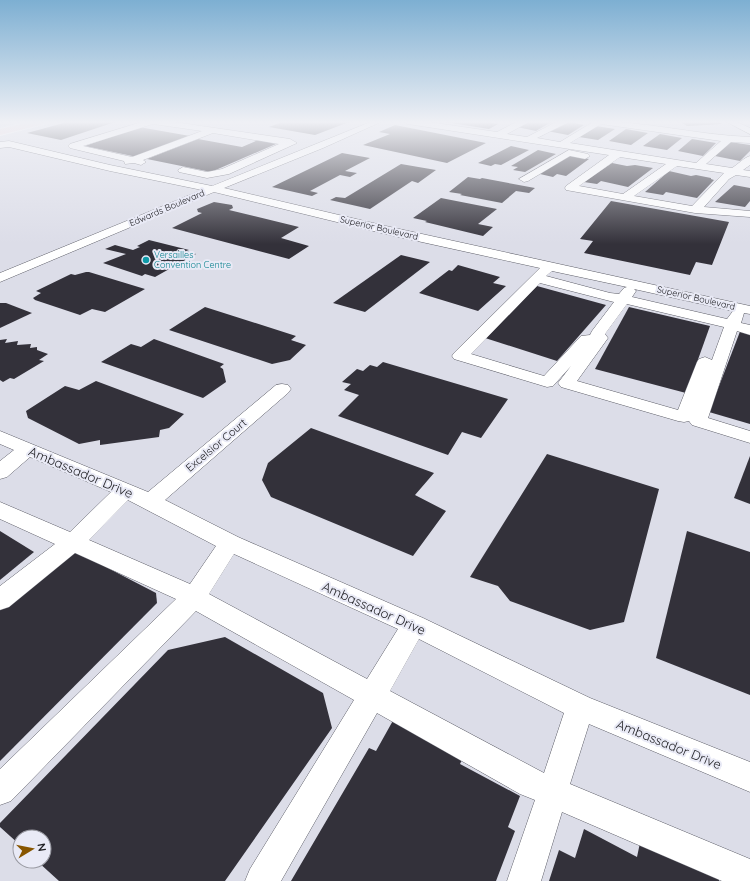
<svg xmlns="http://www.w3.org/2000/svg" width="750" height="881" viewBox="0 0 750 881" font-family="Quicksand,sans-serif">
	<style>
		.building { fill: #33313a }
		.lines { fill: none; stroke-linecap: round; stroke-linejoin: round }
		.minor-casing { stroke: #5e5f69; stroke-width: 1 }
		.major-casing { stroke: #fff; stroke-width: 2 }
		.minor { fill: #fff; fill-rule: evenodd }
		.major { fill: #f7d8dc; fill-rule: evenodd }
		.culture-dot { fill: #0f9aa8; stroke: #e9eaf6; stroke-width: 1.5 }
		.labels { text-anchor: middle; stroke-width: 4; stroke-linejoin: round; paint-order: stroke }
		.far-street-label { font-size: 9px; fill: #212125; stroke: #e9eaf6 }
		.far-culture-label { font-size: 9px; fill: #0d838f; stroke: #e9eaf6; text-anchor: start }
		.street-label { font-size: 11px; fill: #212125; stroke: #e9eaf6 }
		.near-street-label { font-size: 13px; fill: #212125; stroke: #e9eaf6 }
	</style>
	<rect width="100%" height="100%" fill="#dcdde8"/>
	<g class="building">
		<polygon points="71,121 118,121 61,140 27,133"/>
		<polygon points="285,121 343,121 349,122 315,135 269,127"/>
		<polygon points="439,121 488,121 486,122 498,124 489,129"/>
		<polygon points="529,121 553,121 536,131 517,127"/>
		<polygon points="563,121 584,125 568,135 547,131"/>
		<polygon points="679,121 716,121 722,124 687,126"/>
		<polygon points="395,125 486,143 447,163 363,145 390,134 379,132"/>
		<polygon points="596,126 615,129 598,140 579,137"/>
		<polygon points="139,127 190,136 137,157 85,146"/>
		<polygon points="626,129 648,133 631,145 609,141"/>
		<polygon points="660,134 682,138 667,150 643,146"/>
		<polygon points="198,139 242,147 258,140 276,144 211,172 147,159"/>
		<polygon points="692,139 716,143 703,156 678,151"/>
		<polygon points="730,142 750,145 750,151 740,161 715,156"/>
		<polygon points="511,146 529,150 501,165 495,164 491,166 478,163"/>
		<polygon points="538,150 556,154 525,172 513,170 518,167 511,166"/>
		<polygon points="342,153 370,158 345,171 357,173 350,177 340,175 310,191 318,193 312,196 272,187"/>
		<polygon points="569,155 589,159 566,176 557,174 553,177 540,174"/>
		<polygon points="612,163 627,166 635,165 653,168 628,187 601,181 597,184 584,182"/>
		<polygon points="401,164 436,170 418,183 412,181 370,209 330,200 336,197 345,198"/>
		<polygon points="669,171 691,176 696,175 711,178 711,179 714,180 697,198 666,192 663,195 645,192"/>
		<polygon points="468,177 480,179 482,178 535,188 529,193 516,191 502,203 460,195 462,194 449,192"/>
		<polygon points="734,185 750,188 750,201 745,207 715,202"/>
		<polygon points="441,198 497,209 478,224 493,227 483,236 425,222 427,221 413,218"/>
		<polygon points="611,201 729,222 712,265 696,262 690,275 584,253 593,241 580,239"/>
		<polygon points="214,202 232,205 233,208 229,210 299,227 281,238 309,246 289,259 172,228 202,213 198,212 197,209"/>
		<polygon points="149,240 189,250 186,251 196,254 155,277 145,274 142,276 103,263 126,254 105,249 115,245 133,250 140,247 137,246"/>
		<polygon points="401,255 430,262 365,312 333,303"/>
		<polygon points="458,265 500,277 493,283 506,286 478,311 419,293 449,270 452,271"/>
		<polygon points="86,272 89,272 145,289 105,312 92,309 80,315 35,300 33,298 41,293 36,291 71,274 75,275"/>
		<polygon points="537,286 606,305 557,361 482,337"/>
		<polygon points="0,303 6,303 32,313 0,328"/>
		<polygon points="205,307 296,336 291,340 306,345 290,360 272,364 169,330"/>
		<polygon points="629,307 710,326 686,393 595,369"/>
		<polygon points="741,329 750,331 750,424 709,412"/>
		<polygon points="7,339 5,343 18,341 17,345 31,344 30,348 37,347 37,350 48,354 39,360 44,361 14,379 10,378 3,382 0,380 0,340"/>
		<polygon points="154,339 224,364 220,367 223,369 226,382 203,398 101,362 131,344 141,347"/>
		<polygon points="383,362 508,399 481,438 462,432 448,455 338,416 359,395 344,390 351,384 342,382 357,369 363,371 370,365 377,367"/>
		<polygon points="96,381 184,414 169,428 160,430 159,437 100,445 100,440 79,444 28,418 26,411 65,386 79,390"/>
		<polygon points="311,428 434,473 415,495 446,511 413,556 271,497 262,480 268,463"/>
		<polygon points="547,454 659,489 624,622 590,630 510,601 498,586 470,577"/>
		<polygon points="750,456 750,504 734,498"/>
		<polygon points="0,531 34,552 0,580"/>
		<polygon points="687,531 750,552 750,695 656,658"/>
		<polygon points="77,552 156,593 157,603 0,761 0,609 65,555"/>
		<polygon points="225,637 323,693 332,728 225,881 59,881 37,861 44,861 44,837 20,837 20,845 0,827 0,823 168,650"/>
		<polygon points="395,717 465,753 460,764 520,796 508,827 515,831 496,881 291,881 369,748 376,751"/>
		<polygon points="584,829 637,857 641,838 719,877 719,881 549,881 559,850 575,858"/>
	</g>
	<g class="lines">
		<defs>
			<g id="minor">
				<path d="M145 121H167L290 139 297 143 229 174 207 178 179 172 178 170 183 167 207 172 222 169 279 144 213 133 143 160 146 162 141 165 134 163 125 164 124 161 70 148 68 146 70 144ZM153 124 202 131 132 157 83 146Z"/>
				<path d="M373 121H383L323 148 224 188 390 227 750 306V314L744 313 741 323 750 325V335L737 331 708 418 750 431V443L692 425 689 421 684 422 678 421 561 387 558 383 571 366 553 386 547 387 454 359 452 356 454 353 540 268 390 235 214 192 0 282V273L202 190 110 171 9 147 0 148V142L9 141 110 165 212 186ZM552 271 627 287 624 288 619 294 610 293 546 276ZM540 283 614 302 592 331 590 335 581 336 544 376 471 354ZM634 289 733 311 727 319 632 297 636 291ZM627 304 724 327 712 360 705 357 699 359 697 362 678 410 577 381 608 338 605 334Z"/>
				<path d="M404 121H422L497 132 518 121H528L527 123 507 134 527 137 558 121H568L567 123 537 138 560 142 593 122 592 121C645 121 697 135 750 137V143L731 142 706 164 732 168C737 165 745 157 750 156V165L743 170 750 171V177L736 175 729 179 704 207 750 211V217L695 213 566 190 565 188 566 186 609 155 408 124ZM601 124 721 141 696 163 570 143ZM620 157 666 164 623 194 579 186ZM677 166 724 173 692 206 634 196Z"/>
				<polygon points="725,121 735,121 750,128 750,134"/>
				<polygon points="569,150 588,154 590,156 585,159 570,156 528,181 524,182 519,179"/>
				<path d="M282 384 288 385 291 389 288 393 165 500 238 537 423 618 590 698 750 762V792L589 724 570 784 750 859V881H722L562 812 541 881H507L535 800 520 794 377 713 281 881H245L250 869 354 700 196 611 11 801 0 805V769L176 599 75 553 9 607 0 610V586L55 544 0 519V502L70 532 111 492 30 457 7 477 0 479V461L14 450 0 444V431L148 492 276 385ZM128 500 216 546 190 584 89 540ZM234 554 398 629 367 679 209 594ZM419 639 564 713 544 773 390 691Z"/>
			</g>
			<polygon id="major" points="34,121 50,121 48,123 0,135 0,129"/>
		</defs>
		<use href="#minor" class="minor-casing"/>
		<use href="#major" class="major-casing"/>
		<use href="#minor" class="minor"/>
		<use href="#major" class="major"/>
	</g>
	<linearGradient id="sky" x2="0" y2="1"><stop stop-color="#7dafd2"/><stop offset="0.5" stop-color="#eff0f5"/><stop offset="1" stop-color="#eff0f5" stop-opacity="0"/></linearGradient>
	<rect width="750" height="244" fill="url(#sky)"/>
	<circle class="culture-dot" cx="146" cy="260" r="4"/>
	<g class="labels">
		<g class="far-street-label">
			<text transform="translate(167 208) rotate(-23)" y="3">Edwards Boulevard</text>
			<text transform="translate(379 228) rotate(13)" y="3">Superior Boulevard</text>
			<text transform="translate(696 298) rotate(13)" y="3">Superior Boulevard</text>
		</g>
		<g class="far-culture-label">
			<text x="154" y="258">Versailles<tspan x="154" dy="10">Convention Centre</tspan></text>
		</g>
		<g class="street-label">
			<text transform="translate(216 445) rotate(-40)" y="4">Excelsior Court</text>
		</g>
		<g class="near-street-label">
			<text transform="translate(81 472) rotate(23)" y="5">Ambassador Drive</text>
			<text transform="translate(374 608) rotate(24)" y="5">Ambassador Drive</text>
			<text transform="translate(669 744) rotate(22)" y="5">Ambassador Drive</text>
		</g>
	</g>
	<g transform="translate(32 849) rotate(80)"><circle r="19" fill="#e9eaf6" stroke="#999aa2"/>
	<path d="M0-3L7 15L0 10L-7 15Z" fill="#885600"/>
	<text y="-6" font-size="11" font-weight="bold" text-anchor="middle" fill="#212125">N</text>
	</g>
</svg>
